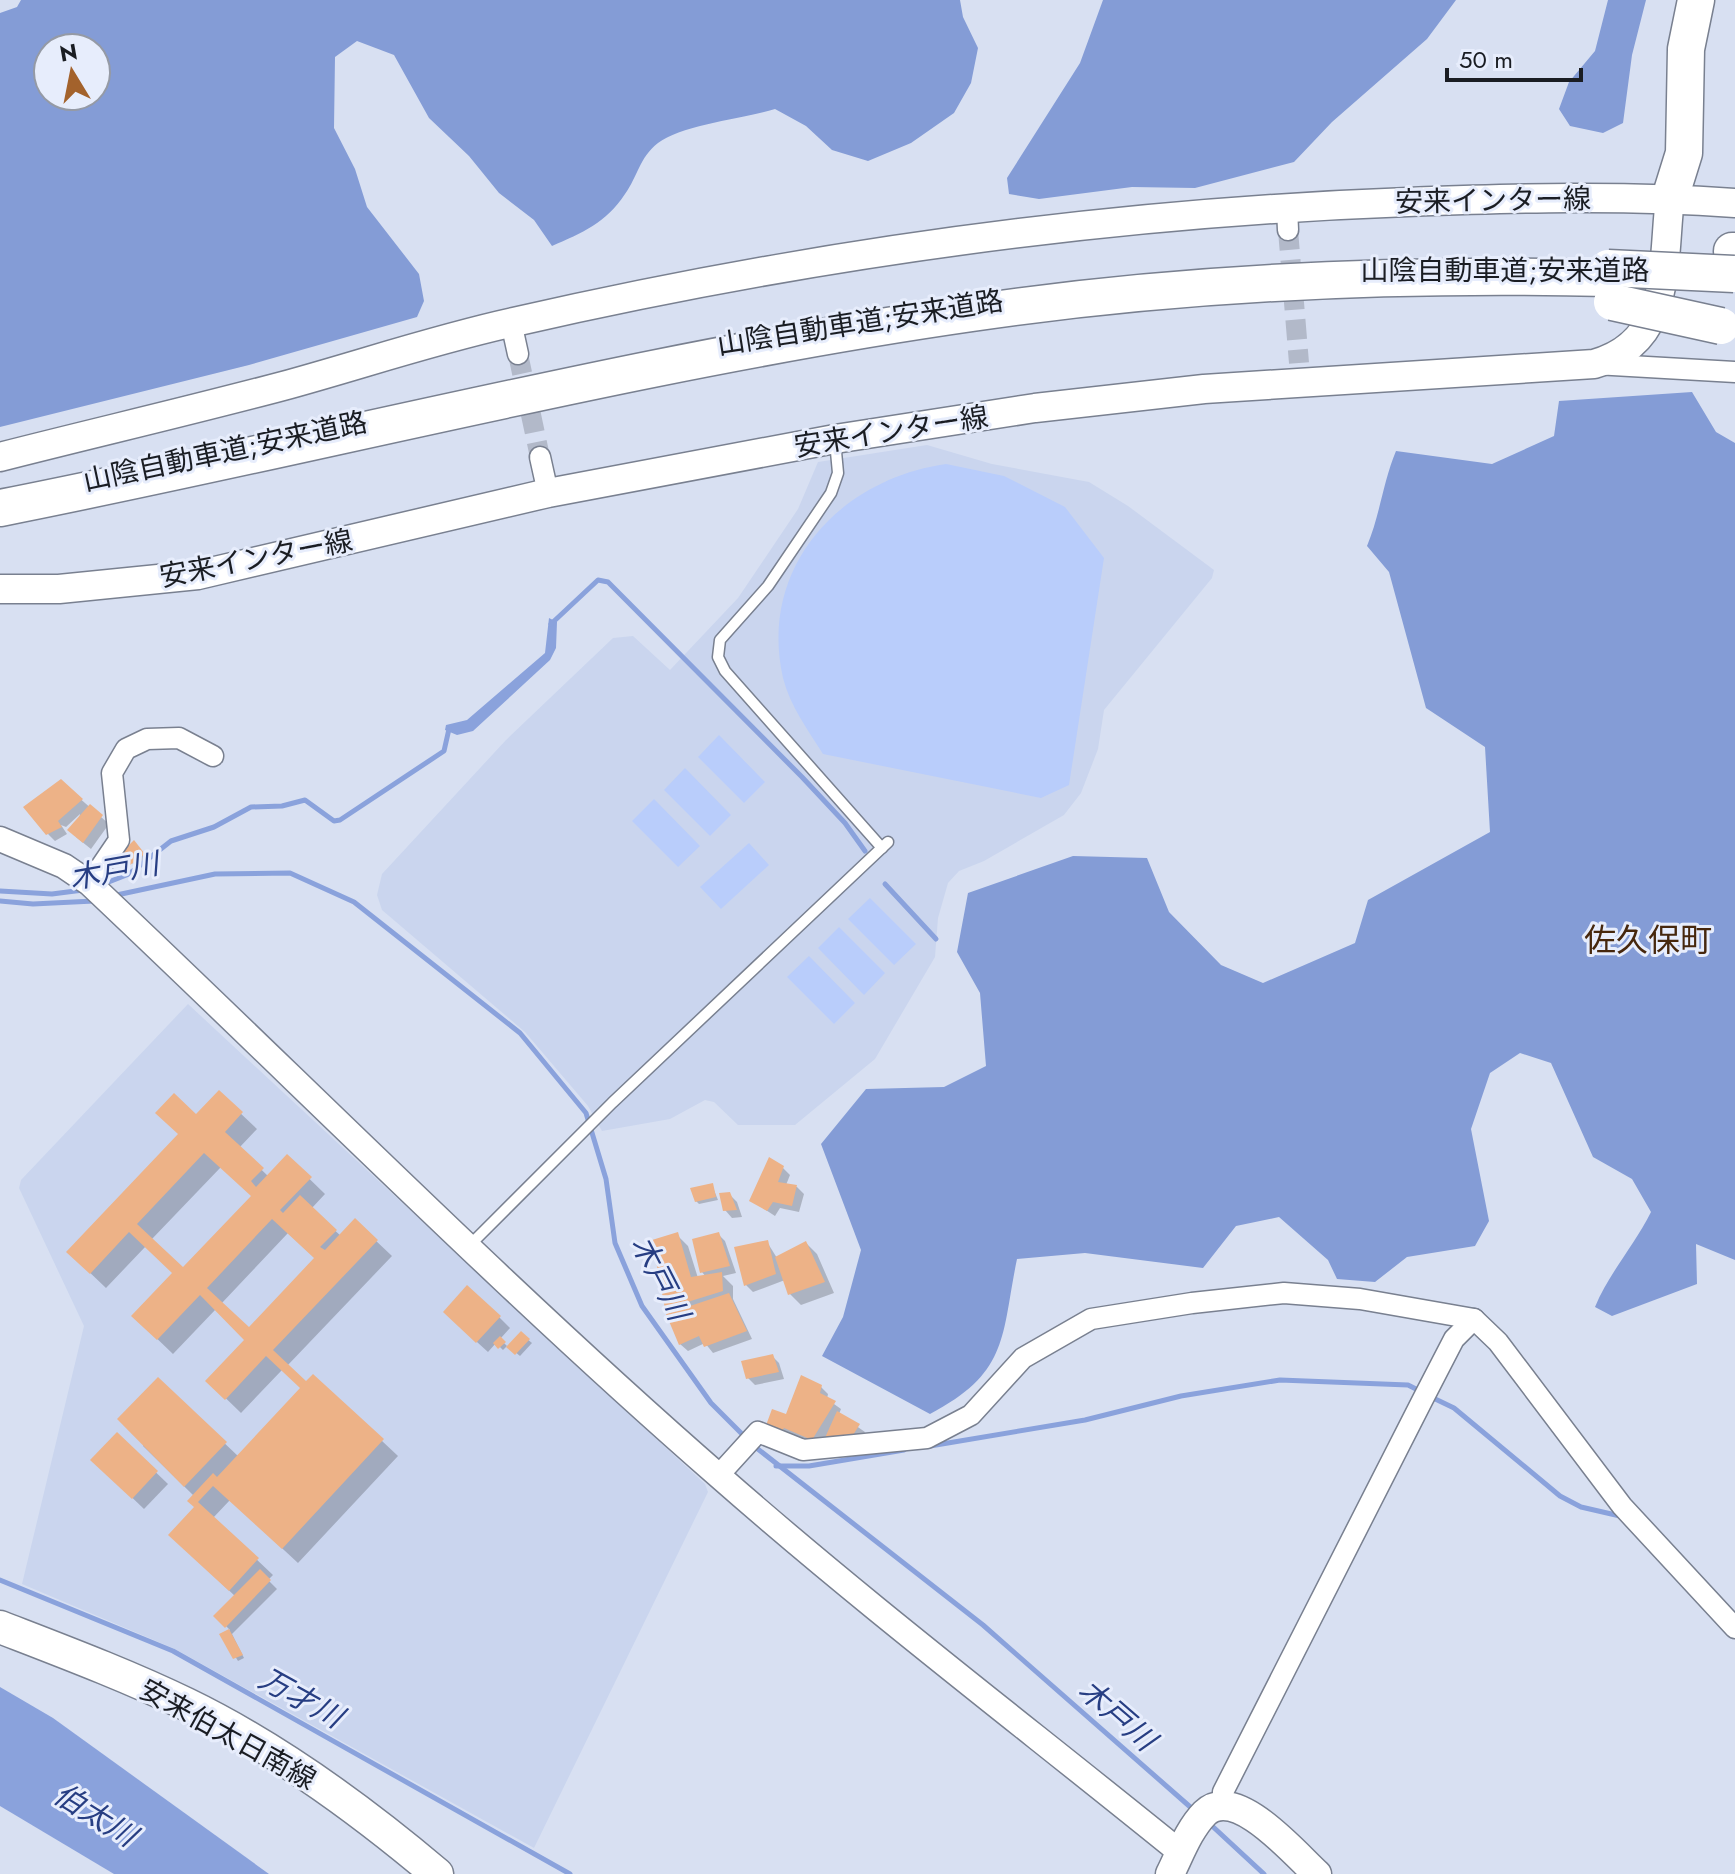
<svg xmlns="http://www.w3.org/2000/svg" width="1735" height="1874" viewBox="0 0 1735 1874" font-family="Jost,'Noto Sans JP',sans-serif">
	<style>
		.built { fill: #cad5ee }
		.green { fill: #b9cdfb }
		.forest { fill: #849cd6; fill-rule: evenodd }
		.water { fill: #8aa2dc }
		.shadow { fill: #0003; fill-rule: evenodd }
		.lines { fill: none; stroke-linecap: round; stroke-linejoin: round }
		.stream { stroke: #8aa2dc; stroke-width: 5 }
		.building { fill: #edb287; fill-rule: evenodd }
		.minor-tunnel { stroke: #b2b9c9; stroke-width: 20; stroke-dasharray: 20 10; stroke-linecap: butt }
		.service-casing { stroke: #798090; stroke-width: 13 }
		.minor-casing { stroke: #798090; stroke-width: 23 }
		.tertiary-casing { stroke: #798090; stroke-width: 27 }
		.secondary-casing { stroke: #798090; stroke-width: 31 }
		.primary-casing { stroke: #798090; stroke-width: 35 }
		.motorway-casing { stroke: #798090; stroke-width: 39 }
		.service { stroke: #fff; stroke-width: 10 }
		.minor { stroke: #fff; stroke-width: 20 }
		.tertiary { stroke: #fff; stroke-width: 24 }
		.secondary { stroke: #fff; stroke-width: 28 }
		.primary { stroke: #fff; stroke-width: 32 }
		.motorway { stroke: #fff; stroke-width: 36 }
		.motorway-bridge-casing { stroke: #798090; stroke-width: 39; stroke-linecap: butt }
		.motorway-bridge { stroke: #fff; stroke-width: 36 }
		.labels { text-anchor: middle; stroke-width: 6; stroke-linejoin: round; paint-order: stroke }
		.street-label { font-size: 28px; fill: #1a1d23; stroke: #e7edfc }
		.water-label { font-size: 30px; font-style: italic; fill: #273e83; stroke: #e7edfc }
		.quarter-label { font-size: 32px; fill: #46270d; stroke: #e7edfc }
	</style>
	<rect width="100%" height="100%" fill="#d8e0f2"/>
	<g class="built">
		<polygon points="927,445 992,464 1089,482 1128,506 1214,570 1212,578 1104,710 1098,749 1081,793 1064,815 984,861 959,871 948,883 938,918 935,957 875,1059 795,1125 738,1125 714,1102 705,1100 670,1119 602,1131 588,1106 525,1032 382,910 377,895 382,874 506,740 613,638 633,636 670,670 738,598 798,509 818,462"/>
		<polygon points="188,1004 705,1484 708,1492 534,1848 175,1649 22,1584 84,1326 19,1188 21,1180"/>
	</g>
	<g class="green">
		<path d="M946 464 1004 476 1065 507 1104 558 1069 785 1041 798 823 754C808 730 790 706 783 678 758 567 840 479 946 464Z"/>
		<polygon points="719,735 765,782 744,803 698,757"/>
		<polygon points="685,768 731,815 710,836 664,790"/>
		<polygon points="654,799 700,846 678,867 632,821"/>
		<polygon points="749,843 769,865 721,909 700,887"/>
		<polygon points="870,898 916,944 894,965 848,919"/>
		<polygon points="839,927 885,973 864,995 818,948"/>
		<polygon points="809,956 855,1003 834,1024 787,977"/>
	</g>
	<g class="forest">
		<path d="M21 0H960L963 17 978 48 971 83 954 113 911 143 868 161 832 150 806 126 775 109C745 118 681 125 658 143 639 158 638 176 625 194 606 223 582 233 552 246L534 220 499 193 469 156 429 118 394 55 357 41 335 57 334 128 355 169 367 207 419 274 424 301 417 317 249 365 0 427V13L17 7ZM48 48H96V96H48Z"/>
		<polygon points="1103,0 1456,0 1427,39 1332,122 1294,162 1195,188 1132,187 1039,199 1009,194 1007,178 1080,63"/>
		<polygon points="1608,0 1646,0 1632,55 1623,123 1603,133 1570,126 1559,109 1569,82 1595,51"/>
		<path d="M1692 392 1716 432 1735 443V1260L1696 1244 1697 1284 1612 1316 1595 1307C1609 1273 1634 1246 1651 1212L1632 1179 1593 1157 1551 1063 1520 1053 1490 1073 1471 1129 1489 1221 1475 1246 1407 1257 1375 1282 1337 1279 1328 1260 1279 1217 1236 1226 1203 1268 1085 1253 1017 1259C1001 1336 1010 1372 930 1414L822 1356 843 1317 861 1250 821 1144 866 1089 944 1087 986 1066 980 993 957 952 968 893 1073 856 1147 858 1169 912 1221 965 1263 983 1355 943 1368 900 1490 832 1485 747 1426 708 1389 572 1367 546C1380 515 1383 482 1396 451L1492 464 1554 436 1559 401Z"/>
	</g>
	<g class="water">
		<polygon points="549,618 557,622 556,648 550,660 473,731 457,735 445,730 446,725 467,720 545,653"/>
		<polygon points="0,1687 53,1718 269,1874 114,1874 0,1806"/>
	</g>
	<g class="shadow">
		<polygon points="61,782 109,824 91,849 76,837 80,814 66,827 61,825 67,834 55,841 48,834"/>
		<polygon points="137,846 146,858 135,867 125,853"/>
		<path d="M219 1093 257 1129 239 1148 269 1177 287 1157 325 1194 311 1209 341 1236 355 1221 392 1256 287 1366 306 1384 313 1376 398 1456 298 1563 230 1500 213 1518 273 1575 268 1580 277 1589 232 1634 244 1658 238 1661 222 1635 230 1630 216 1616 236 1597 186 1550 196 1508 194 1496 143 1446 158 1380 239 1457 302 1388 282 1370 241 1413 208 1381 247 1340 216 1309 173 1354 149 1331 175 1273 146 1246 106 1288 84 1267 196 1117ZM221 1167 253 1197 183 1270 151 1240ZM288 1233 316 1259 249 1330 221 1304Z"/>
		<polygon points="783,1168 790,1175 786,1185 797,1187 804,1194 799,1212 780,1208 775,1216 752,1201"/>
		<polygon points="712,1185 718,1200 699,1204 696,1201"/>
		<polygon points="729,1194 737,1202 742,1217 732,1218 725,1210"/>
		<polygon points="718,1234 725,1241 736,1273 723,1276 733,1286 733,1299 752,1339 713,1353 705,1343 688,1351 680,1344 673,1314 667,1308 655,1241 677,1235 688,1246 698,1278 706,1277 702,1272"/>
		<polygon points="767,1242 777,1258 806,1243 817,1254 834,1293 801,1305 790,1294 785,1280 753,1292 746,1285"/>
		<polygon points="499,1317 510,1328 500,1339 507,1346 503,1350 496,1343 488,1352 456,1323"/>
		<polygon points="521,1334 532,1343 520,1356 509,1347"/>
		<polygon points="772,1356 779,1363 784,1379 755,1385 748,1378"/>
		<polygon points="821,1387 828,1394 827,1399 841,1409 839,1414 865,1432 855,1449 833,1446 825,1438 820,1446 791,1434 787,1443 775,1435 787,1416"/>
		<polygon points="117,1435 168,1484 144,1509 93,1460"/>
	</g>
	<g class="lines">
		<g class="stream">
			<polyline points="551,624 598,580 608,582 802,777 845,823 865,851"/>
			<polyline points="885,884 936,939"/>
			<polyline points="101,885 129,874 171,841 214,827 251,807 282,806 305,800 334,821 340,820 444,751 449,729"/>
			<polyline points="0,891 52,894 83,890"/>
			<polyline points="112,896 215,874 290,873 354,902 520,1033 586,1113 606,1179 615,1243 642,1306 711,1403 747,1439"/>
			<polyline points="0,901 33,904 94,901"/>
			<polyline points="1429,1396 1454,1408 1560,1496 1581,1507 1620,1516"/>
			<polyline points="754,1446 983,1625 1196,1812"/>
			<polyline points="930,1446 1085,1420 1181,1396 1280,1380 1408,1385 1420,1391"/>
			<polyline points="776,1466 809,1466 904,1450"/>
			<polyline points="0,1580 173,1651 570,1874"/>
			<polyline points="1210,1824 1264,1874"/>
		</g>
	</g>
	<g class="building">
		<polygon points="61,779 83,799 58,821 62,827 46,835 23,807"/>
		<polygon points="90,804 103,815 83,843 67,830"/>
		<polygon points="134,840 145,854 130,865 122,852"/>
		<path d="M219 1090 243 1112 225 1132 264 1168 251 1181 256 1187 287 1154 312 1177 280 1210 283 1213 300 1195 337 1230 320 1247 325 1250 355 1218 378 1240 273 1350 306 1381 313 1374 384 1439 282 1549 213 1486 198 1502 259 1558 229 1591 168 1535 194 1507 187 1501 213 1473 217 1477 300 1388 266 1356 225 1400 205 1381 244 1340 200 1295 157 1340 131 1316 172 1273 129 1232 90 1274 66 1252 178 1134 155 1113 174 1093 196 1114ZM204 1153 251 1196 183 1267 137 1224ZM272 1219 314 1258 249 1327 207 1288Z"/>
		<polygon points="769,1157 784,1166 778,1182 797,1185 792,1206 773,1202 767,1211 749,1201"/>
		<polygon points="713,1183 716,1197 695,1202 690,1188"/>
		<polygon points="730,1192 737,1210 723,1211 719,1193"/>
		<polygon points="678,1232 691,1277 722,1272 723,1291 665,1309 652,1240"/>
		<polygon points="719,1232 730,1266 700,1273 692,1239"/>
		<polygon points="768,1240 776,1274 744,1286 734,1247"/>
		<polygon points="806,1241 825,1282 788,1295 775,1257"/>
		<polygon points="467,1285 501,1316 476,1343 443,1312"/>
		<polygon points="729,1293 747,1331 704,1347 699,1336 679,1345 666,1314"/>
		<polygon points="521,1331 530,1339 515,1355 506,1347"/>
		<polygon points="500,1336 506,1342 498,1349 493,1343"/>
		<polygon points="773,1354 779,1372 746,1379 741,1361"/>
		<polygon points="801,1375 822,1385 820,1393 836,1401 812,1440 784,1428 779,1437 765,1428 772,1409 786,1414"/>
		<polygon points="158,1377 227,1442 184,1487 117,1419"/>
		<polygon points="837,1411 860,1424 848,1443 824,1440"/>
		<polygon points="117,1432 158,1471 132,1499 90,1460"/>
		<polygon points="260,1569 271,1580 225,1628 213,1616"/>
		<polygon points="229,1629 243,1655 233,1659 219,1634"/>
	</g>
	<g class="lines">
		<g class="minor-tunnel">
			<polyline points="1288,230 1299,363"/>
			<polyline points="518,354 540,457"/>
		</g>
		<defs>
			<g id="service">
				<polyline points="835,441 838,473 831,493 768,586 720,640 718,657 725,671 882,848"/>
				<polyline points="469,1246 612,1103 888,842"/>
			</g>
			<g id="minor">
				<polyline points="1287,208 1288,230"/>
				<polyline points="511,322 518,354"/>
				<polyline points="1595,364 1735,372"/>
				<polyline points="540,457 548,493"/>
				<polyline points="83,879 100,868 119,840 112,773 126,749 147,739 179,738 213,756"/>
				<polyline points="718,1476 758,1432 803,1450 927,1438 971,1415 1023,1358 1091,1319 1192,1303 1284,1293 1360,1299 1474,1319 1498,1342 1622,1506 1735,1628"/>
				<polyline points="1224,1804 1223,1792 1423,1399 1454,1339 1474,1319"/>
			</g>
			<path id="tertiary" d="M0 839 64 866 89 883C299 1081 502 1287 720 1477 869 1608 1027 1728 1181 1853"/>
			<g id="secondary">
				<path d="M0 457C94 433 189 411 283 386 360 365 436 339 514 322 807 255 1107 213 1408 202 1517 198 1625 195 1735 203"/>
				<path d="M0 589H59L198 575 548 493 835 439 1035 408 1204 389 1594 364C1673 342 1662 264 1670 198"/>
				<path d="M1170 1874C1180 1854 1189 1829 1205 1813 1236 1784 1294 1853 1317 1874"/>
			</g>
			<path id="primary" d="M0 1627C62 1651 126 1675 186 1704 277 1748 360 1809 437 1874"/>
			<g id="motorway">
				<polyline points="1670,198 1684,153 1686,49 1696,0"/>
				<polyline points="1732,251 1735,251"/>
				<path d="M0 508C324 444 644 360 972 313 1182 282 1396 273 1609 278"/>
			</g>
		</defs>
		<use href="#service" class="service-casing"/>
		<use href="#minor" class="minor-casing"/>
		<use href="#tertiary" class="tertiary-casing"/>
		<use href="#secondary" class="secondary-casing"/>
		<use href="#primary" class="primary-casing"/>
		<use href="#motorway" class="motorway-casing"/>
		<use href="#service" class="service"/>
		<use href="#minor" class="minor"/>
		<use href="#tertiary" class="tertiary"/>
		<use href="#secondary" class="secondary"/>
		<use href="#primary" class="primary"/>
		<use href="#motorway" class="motorway"/>
		<defs>
			<g id="motorway-bridge">
				<polyline points="1608,268 1734,274"/>
				<polyline points="1612,302 1721,326"/>
			</g>
		</defs>
		<use href="#motorway-bridge" class="motorway-bridge-casing"/>
		<use href="#motorway-bridge" class="motorway-bridge"/>
	</g>
	<g class="labels">
		<g class="street-label">
			<text transform="translate(1493 200) rotate(-1)" y="10">安来インター線</text>
			<text x="1505" y="280">山陰自動車道;安来道路</text>
			<text transform="translate(860 322) rotate(-9)" y="10">山陰自動車道;安来道路</text>
			<text transform="translate(891 431) rotate(-9)" y="10">安来インター線</text>
			<text transform="translate(225 451) rotate(-12)" y="10">山陰自動車道;安来道路</text>
			<text transform="translate(256 558) rotate(-11)" y="10">安来インター線</text>
			<text transform="translate(228 1734) rotate(29)" y="10">安来伯太日南線</text>
		</g>
		<g class="water-label">
			<text transform="translate(114 871) rotate(-10)" y="10">木戸川</text>
			<text transform="translate(660 1278) rotate(63)" y="10">木戸川</text>
			<text transform="translate(301 1698) rotate(29)" y="10">万才川</text>
			<text transform="translate(1117 1715) rotate(41)" y="10">木戸川</text>
			<text transform="translate(95 1815) rotate(32)" y="10">伯太川</text>
		</g>
		<g class="quarter-label">
			<text x="1648" y="951">佐久保町</text>
		</g>
	</g>
	<g transform="translate(72 72) rotate(350)"><circle r="38" fill="#e7edfc" stroke="#959aa5" stroke-width="2"/>
	<path d="M0-6L14 30L0 20L-14 30Z" fill="#a3622c"/>
	<text y="-12" font-size="22" font-weight="bold" text-anchor="middle" fill="#1a1d23">N</text>
	</g>
	<path d="M1447 68v12h134v-12" fill="none" stroke="#1a1d23" stroke-width="4"/>
	<text x="1459" y="68" font-size="24" fill="#1a1d23" stroke="#e7edfc" stroke-width="6" paint-order="stroke">50 m</text>
</svg>
